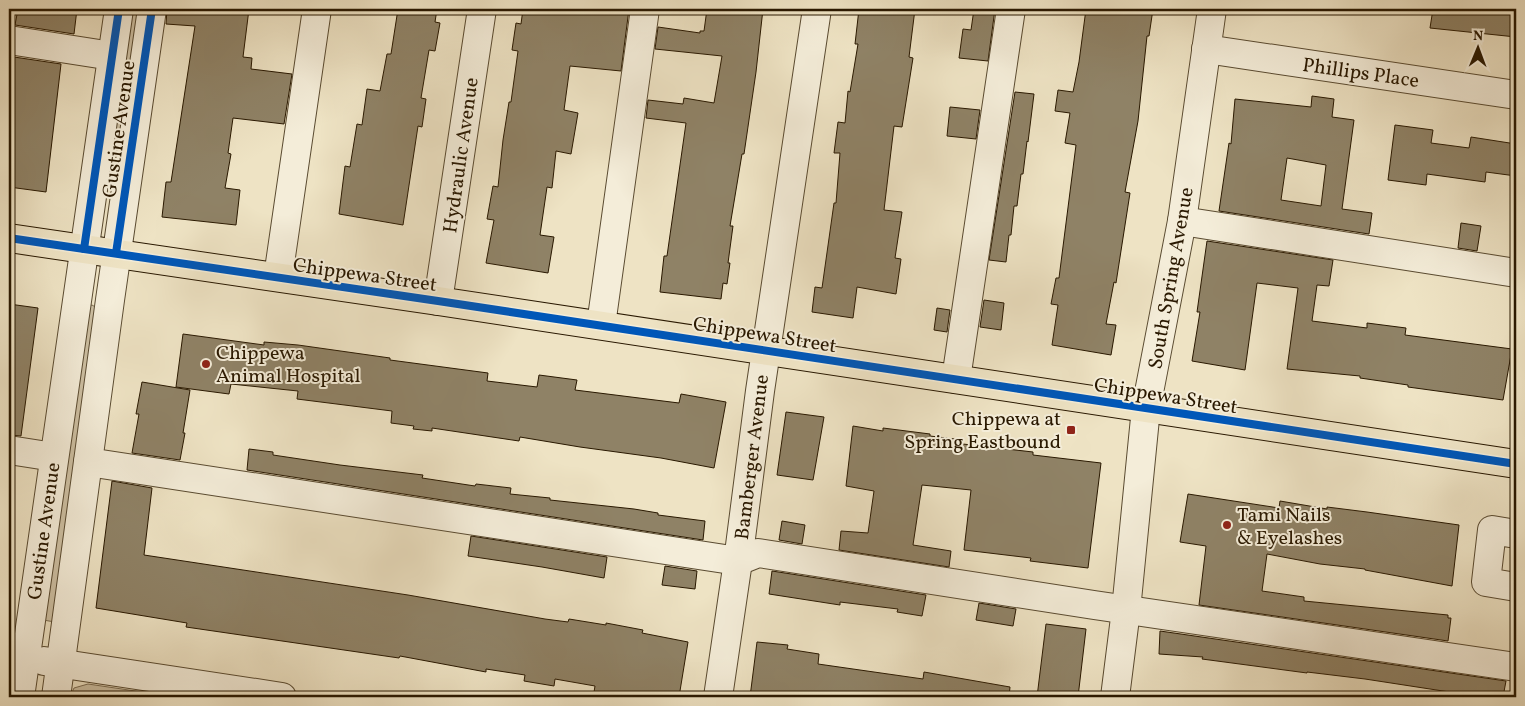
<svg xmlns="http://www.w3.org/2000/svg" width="1525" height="706" viewBox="0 0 1525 706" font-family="Vollkorn,serif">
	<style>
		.green { fill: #cdc0a3; stroke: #7b6c52 }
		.building { fill: #8f8266; stroke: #291800; fill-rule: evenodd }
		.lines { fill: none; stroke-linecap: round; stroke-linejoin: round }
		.minor-casing { stroke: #5a4b31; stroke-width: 30 }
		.major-casing { stroke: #291800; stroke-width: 30 }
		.minor { stroke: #f4edd9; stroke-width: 28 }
		.major { stroke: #eee3c4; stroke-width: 28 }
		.cycleway-casing { stroke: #f4edd9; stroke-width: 11 }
		.cycleway { stroke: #0057b8; stroke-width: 8 }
		.poi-dot { fill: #8f2418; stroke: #f4edd9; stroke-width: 2 }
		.labels { text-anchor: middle; stroke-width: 4; stroke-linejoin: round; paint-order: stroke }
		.street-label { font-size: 20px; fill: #291800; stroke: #f4edd9 }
		.poi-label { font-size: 20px; fill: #291800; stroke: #f4edd9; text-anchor: start }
	</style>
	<rect width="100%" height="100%" fill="#eee3c4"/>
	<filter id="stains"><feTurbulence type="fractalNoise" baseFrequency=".004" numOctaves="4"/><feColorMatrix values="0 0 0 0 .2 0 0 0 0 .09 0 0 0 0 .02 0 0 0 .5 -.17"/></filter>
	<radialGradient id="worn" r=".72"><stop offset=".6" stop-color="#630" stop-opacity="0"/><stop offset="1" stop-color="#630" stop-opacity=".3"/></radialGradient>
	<g class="green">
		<polygon points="130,9 141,9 119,153 115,155 112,153 110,150"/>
		<polygon points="92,305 97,308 55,622 43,620 88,306"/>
		<polygon points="88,684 176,697 70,697 74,688"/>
	</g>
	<g class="building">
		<polygon points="18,9 77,9 74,34 15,25"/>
		<polygon points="167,9 249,9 243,57 252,58 251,69 292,74 284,124 233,118 228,153 231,154 225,188 240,190 236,225 162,217 166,182 171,182 195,26 166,24"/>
		<polygon points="398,9 437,9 435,22 440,23 435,51 429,50 421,98 426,99 422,127 418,126 403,225 339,214 345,166 350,167 357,124 362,125 367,89 380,91 387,54 391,54"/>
		<polygon points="523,9 629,9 621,71 570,66 564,110 578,113 571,154 556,151 552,188 547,187 540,235 554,237 548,273 486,263 494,220 487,219 493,186 498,187 503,140 509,102 511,102 518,51 512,50 516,23 521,24"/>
		<polygon points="707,9 763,9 756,72 744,154 742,154 730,226 733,226 728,263 730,263 727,284 723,283 721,299 660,292 664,256 667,256 686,123 646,118 648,100 683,104 684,98 714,103 722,56 655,49 658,27 700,33 700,31 704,31"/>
		<polygon points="859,9 915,9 909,57 913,58 902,127 894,126 884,210 902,212 895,258 901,259 896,294 857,287 853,318 812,312 815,287 822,288 834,203 836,203 840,153 834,153 838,122 845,123 848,91 850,92 858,44 855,44"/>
		<polygon points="974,9 995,9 988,61 959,58 963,29 971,30"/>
		<polygon points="1086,9 1153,9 1149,36 1147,36 1138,121 1125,192 1130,193 1116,283 1114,282 1106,324 1116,325 1111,355 1052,345 1058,305 1051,304 1056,278 1059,278 1076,145 1065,143 1070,113 1055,111 1058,90 1073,92 1079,62"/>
		<polygon points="1433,9 1516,9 1516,37 1430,28"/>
		<polygon points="14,57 61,64 46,192 9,187 9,95"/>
		<polygon points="1015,92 1034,94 1028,142 1027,141 1023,174 1021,174 1017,206 1014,206 1011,235 1009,235 1006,262 989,260"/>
		<path d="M1312 96 1334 99 1332 117 1354 120 1342 209 1372 213 1369 234 1219 211 1229 143 1231 144 1235 99 1311 107ZM1287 158 1326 165 1321 206 1281 200Z"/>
		<polygon points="950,107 980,110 976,139 947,136"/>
		<polygon points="1395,125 1433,130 1431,143 1469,148 1471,137 1516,144 1516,176 1486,172 1485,182 1427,174 1426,185 1388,180"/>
		<polygon points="1461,223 1481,226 1477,251 1458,248"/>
		<polygon points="1207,241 1333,260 1329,286 1317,285 1312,321 1367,328 1367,323 1406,328 1405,335 1512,349 1503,400 1408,387 1408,385 1360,378 1360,376 1287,369 1298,288 1257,283 1245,370 1192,361 1200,312 1197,312"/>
		<polygon points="984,300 1004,303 1001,330 980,327"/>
		<polygon points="9,304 38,308 21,436 9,435"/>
		<polygon points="937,308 950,310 947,332 934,330"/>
		<polygon points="183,334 264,345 264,342 298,345 390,358 390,360 488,373 487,381 537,387 539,375 577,380 575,390 679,403 681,394 726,402 714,468 661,458 580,447 520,437 519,441 432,428 432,431 413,429 414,426 391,423 392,411 297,399 298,391 231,384 229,394 176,387"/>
		<polygon points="142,382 190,390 183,433 185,433 180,460 132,453 139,414 136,414"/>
		<polygon points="786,412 824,417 813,480 777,475"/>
		<polygon points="853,426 883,431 883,428 930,434 930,436 955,439 954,443 1033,452 1033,455 1101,463 1088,568 1030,561 1031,558 964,550 971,490 922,485 913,545 951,551 949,567 839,550 841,531 868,533 874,491 846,486"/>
		<polygon points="249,449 273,452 273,455 340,465 423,475 422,478 475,486 476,484 511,488 510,494 550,498 550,500 634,509 658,513 658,515 705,521 703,540 247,470"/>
		<polygon points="112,481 152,488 144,555 408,595 545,619 568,622 569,619 606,625 606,623 643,630 642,633 688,642 679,697 628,697 594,692 595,686 555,679 554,686 524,681 525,675 486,669 486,672 400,656 399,658 186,627 187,623 96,608"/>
		<polygon points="1188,494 1279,508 1280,501 1327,509 1327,507 1367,512 1459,525 1452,586 1365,570 1365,569 1320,564 1267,554 1262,591 1304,597 1304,601 1448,615 1448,618 1451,618 1448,641 1199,605 1206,546 1180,542"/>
		<polygon points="782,521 805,525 802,544 779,540"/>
		<polygon points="471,536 607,557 604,578 542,567 468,556"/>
		<polygon points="665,566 697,571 695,589 662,585"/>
		<polygon points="772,571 926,595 922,616 897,612 898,609 840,602 840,605 769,594"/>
		<polygon points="979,603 1016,609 1013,626 976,620"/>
		<polygon points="1046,624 1086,629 1078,697 1037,697"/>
		<polygon points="1160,631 1506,681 1503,697 1482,697 1365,679 1307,672 1307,673 1202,659 1203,657 1159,654"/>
		<polygon points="757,642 788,645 787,649 819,654 818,664 923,679 924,672 1010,687 1009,697 750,697"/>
	</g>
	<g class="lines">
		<defs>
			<g id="minor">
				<polyline points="9,40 112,56"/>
				<polyline points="1206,49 1516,95"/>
				<polyline points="1182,221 1516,273"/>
				<polyline points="278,277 317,9"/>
				<polyline points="438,301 482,9"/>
				<polyline points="601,325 645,9"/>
				<polyline points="956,379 1011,9"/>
				<polyline points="9,450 54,457"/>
				<polyline points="88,462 738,561 758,553 1094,605 1516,667"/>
				<polyline points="1516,534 1492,530 1486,582 1516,587"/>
				<polyline points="44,661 282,697"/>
				<polyline points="20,697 119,9"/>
				<polyline points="56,697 110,300 152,9"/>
				<polyline points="718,697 738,561 760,391 817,9"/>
				<polyline points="1115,697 1126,610 1146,408 1182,221 1212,9"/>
			</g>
			<polyline id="major" points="9,238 438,301 1516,464"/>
		</defs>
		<use href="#minor" class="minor-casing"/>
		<use href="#major" class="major-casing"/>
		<use href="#minor" class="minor"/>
		<use href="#major" class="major"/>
		<defs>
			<g id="cycleway">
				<polyline points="9,238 438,301 1516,464"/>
				<polyline points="84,249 119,9"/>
				<polyline points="116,253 152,9"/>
			</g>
		</defs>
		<use href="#cycleway" class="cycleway-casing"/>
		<use href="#cycleway" class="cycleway"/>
	</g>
	<g class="poi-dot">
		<circle cx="206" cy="364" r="5"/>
		<rect x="1066" y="425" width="10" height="10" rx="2.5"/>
		<circle cx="1227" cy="525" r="5"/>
	</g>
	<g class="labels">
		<g class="street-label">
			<text transform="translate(1361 72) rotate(8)" y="7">Phillips Place</text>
			<text transform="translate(118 129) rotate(-82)" y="7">Gustine Avenue</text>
			<text transform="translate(460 155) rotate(-82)" y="7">Hydraulic Avenue</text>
			<text transform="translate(365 274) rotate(8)" y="7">Chippewa Street</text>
			<text transform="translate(1170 278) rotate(-80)" y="7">South Spring Avenue</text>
			<text transform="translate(765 334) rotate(9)" y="7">Chippewa Street</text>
			<text transform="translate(1166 395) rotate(9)" y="7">Chippewa Street</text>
			<text transform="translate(751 457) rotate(-83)" y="7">Bamberger Avenue</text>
			<text transform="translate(43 531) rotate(-82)" y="7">Gustine Avenue</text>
		</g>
		<g class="poi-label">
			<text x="216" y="359">Chippewa<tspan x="216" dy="23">Animal Hospital</tspan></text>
			<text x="1061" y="425" text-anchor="end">Chippewa at<tspan x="1061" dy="23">Spring Eastbound</tspan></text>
			<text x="1237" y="521">Tami Nails<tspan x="1237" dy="23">&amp; Eyelashes</tspan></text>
		</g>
	</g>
	<rect width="1525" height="706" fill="none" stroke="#eee3c4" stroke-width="30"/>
	<rect x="10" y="10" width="1505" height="686" fill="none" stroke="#291800" stroke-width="2.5"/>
	<rect x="15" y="15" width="1495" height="676" fill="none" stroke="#291800"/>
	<g transform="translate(1478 48) rotate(1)" stroke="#f4edd9" stroke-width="4" paint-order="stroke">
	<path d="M0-4L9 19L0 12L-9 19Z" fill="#291800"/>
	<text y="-8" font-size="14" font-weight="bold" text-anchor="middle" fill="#291800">N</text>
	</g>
	<rect width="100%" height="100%" filter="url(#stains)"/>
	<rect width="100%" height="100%" fill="url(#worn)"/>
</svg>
